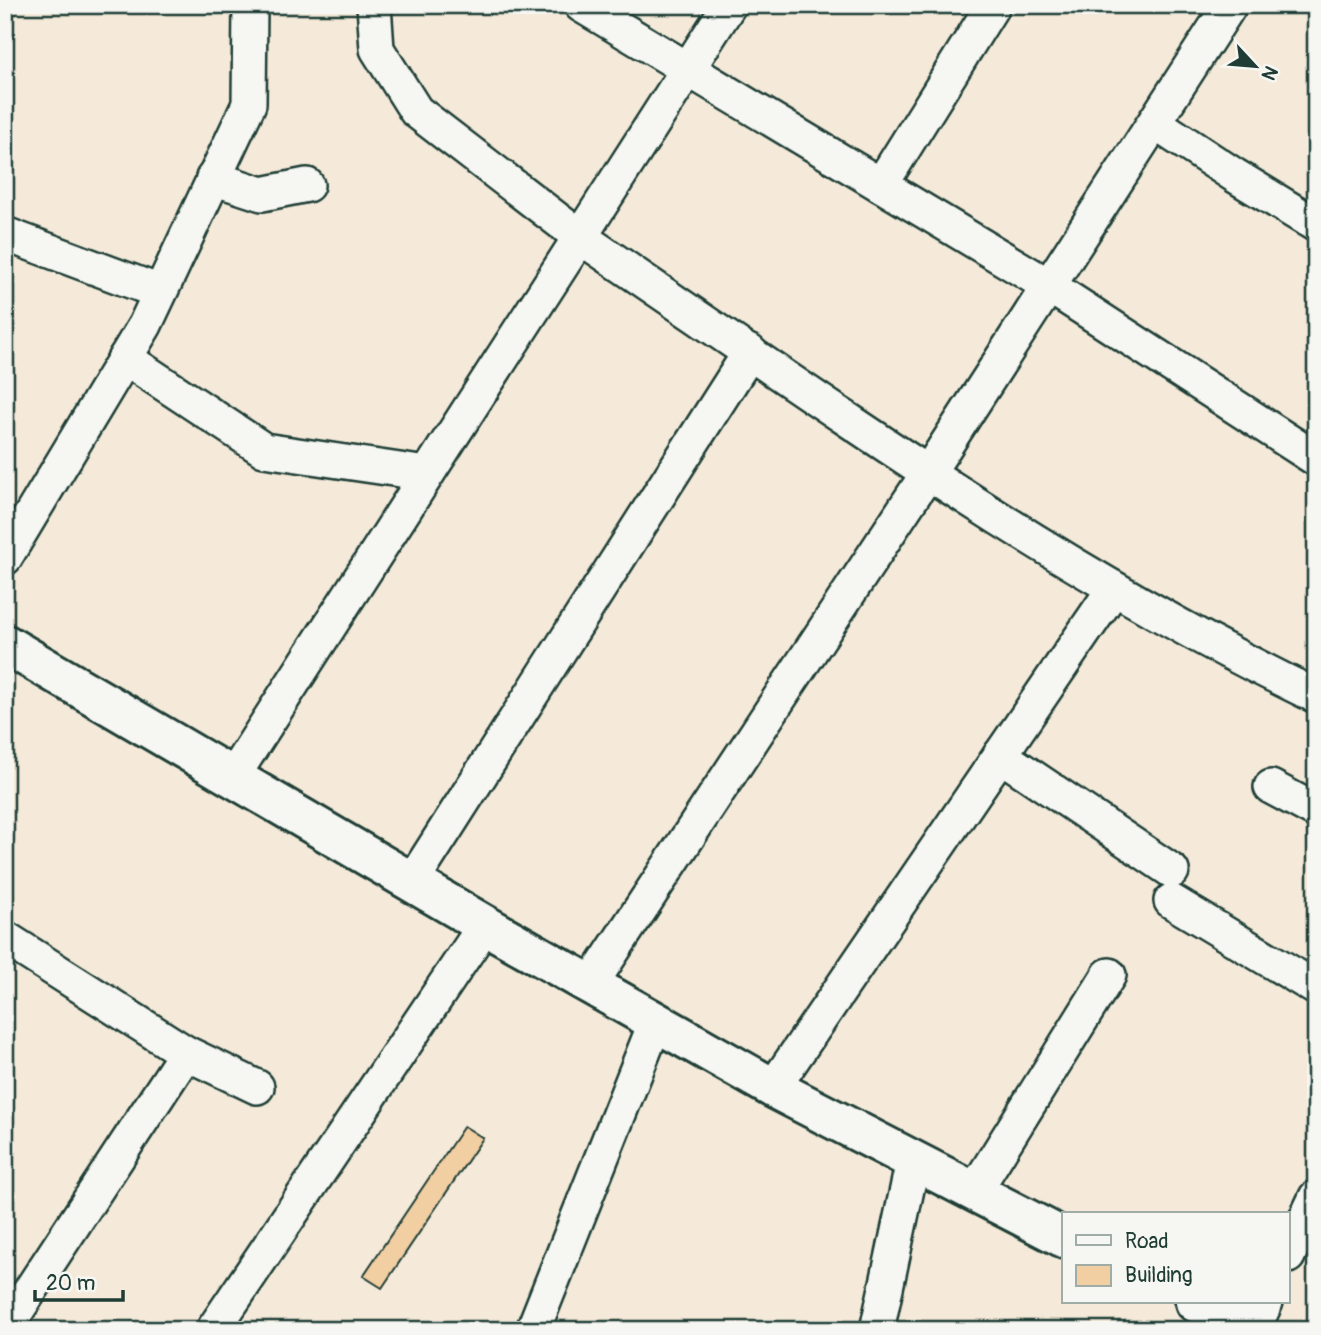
<svg xmlns="http://www.w3.org/2000/svg" width="1321" height="1335" viewBox="0 0 1321 1335" font-family="Pangolin,sans-serif">
	<style>
		.building { fill: #f2cea3; stroke: #1f3d34; stroke-width: 2 }
		.lines { fill: none; stroke-linecap: round; stroke-linejoin: round }
		.minor-casing { stroke: #1f3d34; stroke-width: 38 }
		.major-casing { stroke: #1f3d34; stroke-width: 44 }
		.minor { stroke: #f6f6f2; stroke-width: 33 }
		.major { stroke: #f6f6f2; stroke-width: 38 }
	</style>
	<rect width="100%" height="100%" fill="#f5eada"/>
	<filter id="ink" filterUnits="userSpaceOnUse"><feTurbulence type="fractalNoise" baseFrequency=".0143" numOctaves="2"/><feDisplacementMap in="SourceGraphic" scale="14" xChannelSelector="R" yChannelSelector="G"/><feConvolveMatrix kernelMatrix="1 2 1 2 8 2 1 2 1" color-interpolation-filters="sRGB"/></filter>
	<g filter="url(#ink)">
		<polygon class="building" points="464,1126 483,1138 382,1288 363,1276"/>
		<g class="lines">
			<defs>
				<g id="minor">
					<polyline points="581,5 1049,286 1316,459"/>
					<path d="M729 5 580 237C819 399 1055 571 1316 696"/>
					<polyline points="1155,123 1234,175 1316,225"/>
					<polyline points="213,178 262,194 307,185"/>
					<polyline points="881,185 993,5"/>
					<polyline points="5,234 160,292"/>
					<polyline points="125,358 264,450 427,474"/>
					<polyline points="5,558 145,325 249,104 250,5"/>
					<polyline points="1000,755 1172,871"/>
					<polyline points="233,776 580,237 416,111 377,49 374,5"/>
					<polyline points="1271,787 1316,811"/>
					<polyline points="412,882 750,352"/>
					<polyline points="1171,901 1316,988"/>
					<polyline points="5,938 186,1053 5,1329"/>
					<polyline points="591,984 928,473 1230,5"/>
					<polyline points="186,1053 257,1087"/>
					<polyline points="773,1088 1113,590"/>
					<polyline points="974,1192 1109,975"/>
					<polyline points="1288,1256 1316,1197"/>
					<polyline points="213,1330 485,925"/>
					<polyline points="533,1330 656,1021"/>
					<polyline points="877,1330 913,1161"/>
					<polyline points="1253,1330 1266,1302"/>
				</g>
				<g id="major">
					<polyline points="5,644 485,925 773,1088 1064,1238"/>
					<polyline points="1195,1302 1254,1330"/>
				</g>
			</defs>
			<use href="#minor" class="minor-casing"/>
			<use href="#major" class="major-casing"/>
			<use href="#minor" class="minor"/>
			<use href="#major" class="major"/>
		</g>
	</g>
	<rect width="1321" height="1335" fill="none" stroke="#f6f6f2" stroke-width="28"/>
	<rect x="14" y="14" width="1293" height="1307" fill="none" stroke="#1f3d34" stroke-width="2.5" filter="url(#ink)"/>
	<rect x="1062" y="1212" width="228" height="91" fill="#f6f6f2" stroke="#a0aca6" stroke-width="2"/>
	<rect x="1076" y="1235" width="35" height="10" fill="#f6f6f2" stroke="#a0aca6" stroke-width="2"/>
	<text x="1125" y="1248" font-size="21" fill="#1f3d34">Road</text>
	<rect x="1076" y="1265" width="35" height="21" fill="#f2cea3" stroke="#a0aca6" stroke-width="2"/>
	<text x="1125" y="1282" font-size="21" fill="#1f3d34">Building</text>
	<g transform="translate(1255 66) rotate(116)" stroke="#f6f6f2" stroke-width="5" paint-order="stroke">
	<path d="M0-5L12 26L0 18L-12 26Z" fill="#1f3d34"/>
	<text y="-10" font-size="19" font-weight="bold" text-anchor="middle" fill="#1f3d34">N</text>
	</g>
	<path d="M35 1290v10h88v-10" fill="none" stroke="#1f3d34" stroke-width="3.5"/>
	<text x="46" y="1290" font-size="21" fill="#1f3d34" stroke="#f6f6f2" stroke-width="5" paint-order="stroke">20 m</text>
</svg>
